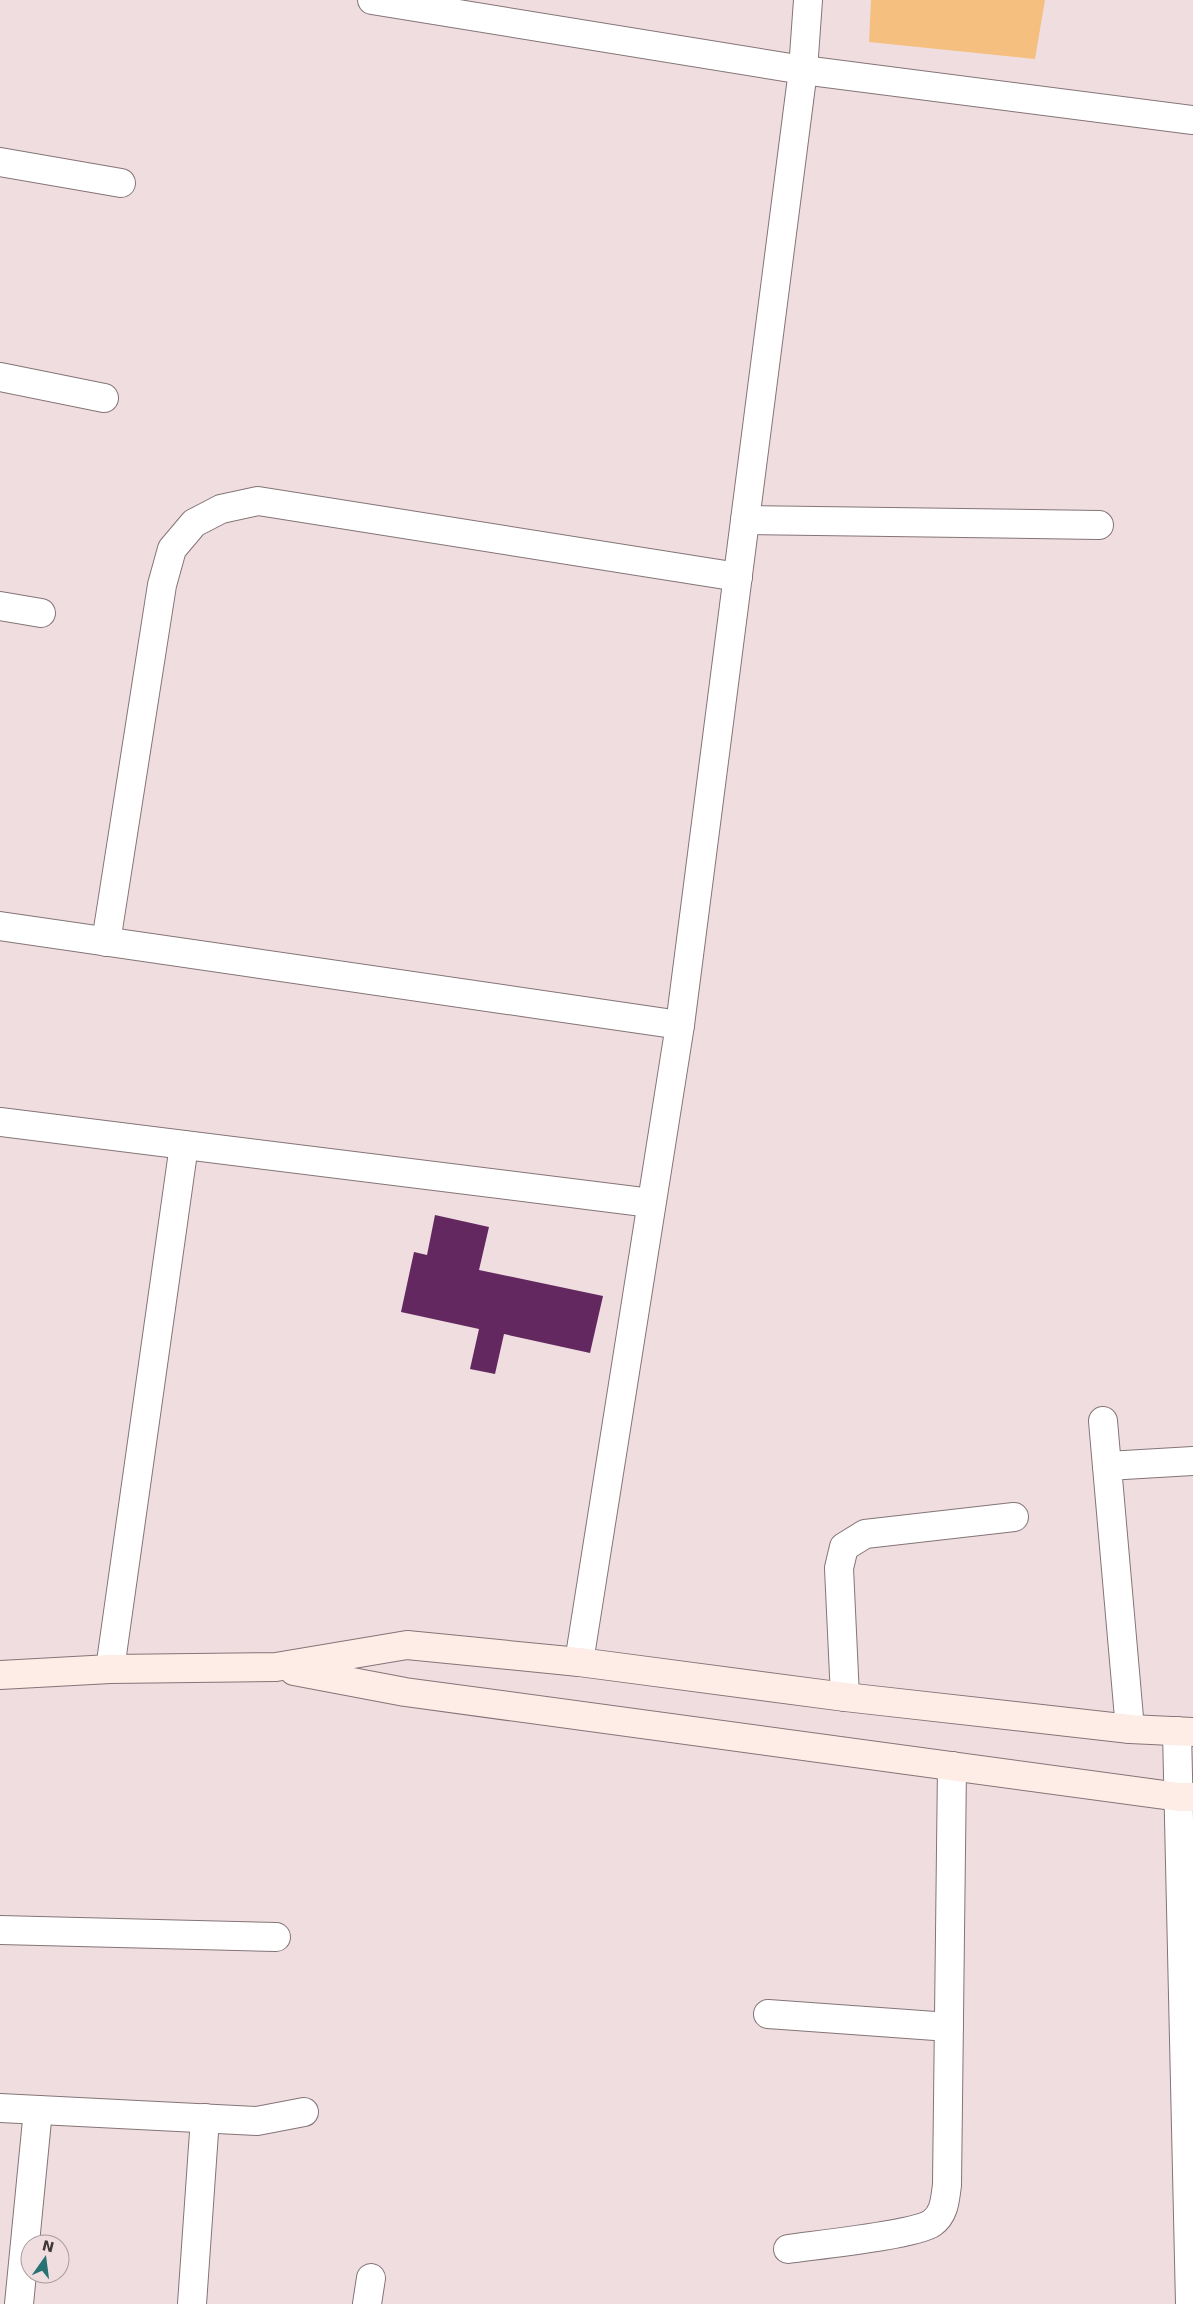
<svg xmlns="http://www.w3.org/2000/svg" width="1193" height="2304" viewBox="0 0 1193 2304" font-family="'DejaVu Sans',sans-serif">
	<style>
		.green { fill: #f4bf7f }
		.building { fill: #62285f }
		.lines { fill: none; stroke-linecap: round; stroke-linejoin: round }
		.street-casing { stroke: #847477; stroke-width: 30 }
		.secondary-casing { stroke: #847477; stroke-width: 30 }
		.street { stroke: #fff; stroke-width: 28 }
		.secondary { stroke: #feece6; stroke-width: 28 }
	</style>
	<rect width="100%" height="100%" fill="#f0dde0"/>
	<polygon class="green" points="871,0 1045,0 1035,59 869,42"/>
	<polygon class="building" points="435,1215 489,1227 479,1270 603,1296 590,1353 504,1334 495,1374 470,1369 479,1329 401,1312 414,1252 427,1255"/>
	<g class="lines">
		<defs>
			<g id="street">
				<polyline points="372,0 803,70 1193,120"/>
				<polyline points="0,162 121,183"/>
				<polyline points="0,377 104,398"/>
				<polyline points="745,520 1099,525"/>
				<polyline points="0,606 41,613"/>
				<polyline points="0,926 680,1025"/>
				<polyline points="106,942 162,585 172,549 194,523 221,509 258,501 738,577"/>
				<polyline points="0,1122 651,1203"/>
				<polyline points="1103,1421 1130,1729"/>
				<polyline points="1107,1466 1193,1461"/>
				<polyline points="579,1662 680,1025 803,70 808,0"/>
				<polyline points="110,1669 184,1145"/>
				<polyline points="845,1697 839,1568 844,1547 865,1534 1014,1517"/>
				<polyline points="1177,1731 1190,2304"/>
				<polyline points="0,1930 276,1937"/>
				<polyline points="768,2014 949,2027"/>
				<polyline points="0,2108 257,2121 304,2112"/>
				<path d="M788 2249C815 2245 915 2235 932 2223 945 2214 945 2198 947 2185L952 1766"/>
				<polyline points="19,2304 38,2110"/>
				<polyline points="192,2304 205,2118"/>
				<polyline points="367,2304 371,2278"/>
			</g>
			<g id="secondary">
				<polyline points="294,1671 405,1692 1179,1797 1193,1797"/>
				<polyline points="0,1675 110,1669 276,1667 407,1645 579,1662 845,1697 1130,1729 1193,1732"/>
			</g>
		</defs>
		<use href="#street" class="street-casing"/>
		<use href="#secondary" class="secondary-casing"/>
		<use href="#street" class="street"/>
		<use href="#secondary" class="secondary"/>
	</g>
	<g transform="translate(45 2259) rotate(14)"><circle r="24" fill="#f0dde0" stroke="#a99b9d"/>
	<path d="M0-4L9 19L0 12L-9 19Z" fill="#277272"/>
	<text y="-8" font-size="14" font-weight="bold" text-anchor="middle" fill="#3f3739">N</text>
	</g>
</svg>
